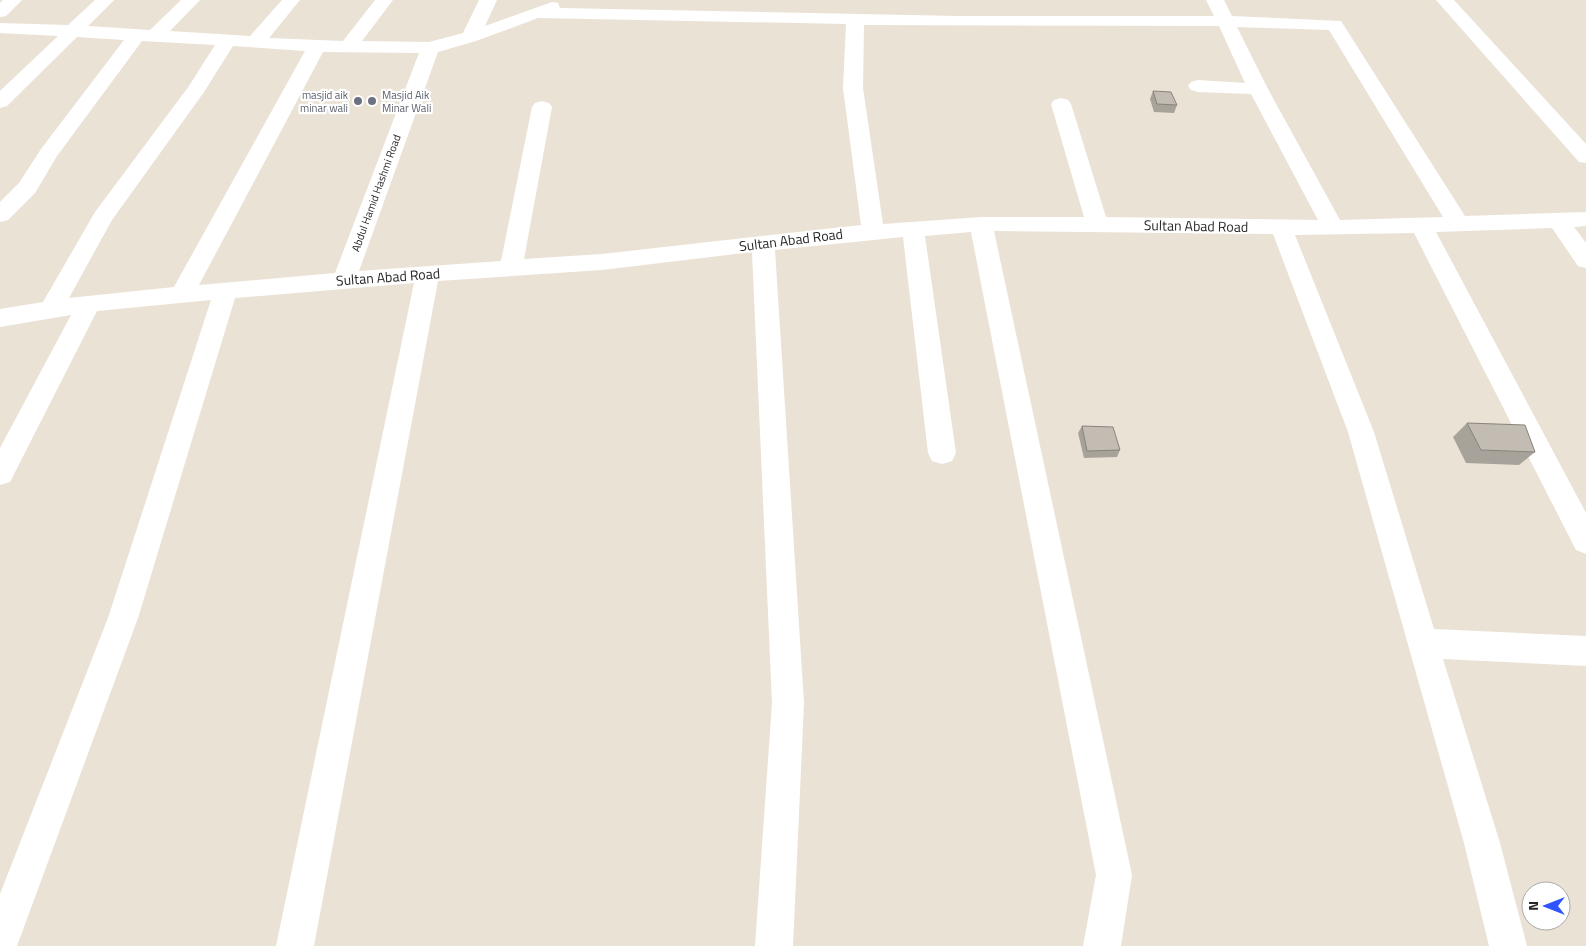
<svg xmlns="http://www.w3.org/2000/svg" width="1586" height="946" viewBox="0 0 1586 946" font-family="'Titillium Web',sans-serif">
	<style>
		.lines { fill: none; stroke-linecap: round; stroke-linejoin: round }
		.minor { fill: #fff; fill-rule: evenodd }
		.wall { fill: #a7a29a }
		.building { fill: #c2bcb3; stroke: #88847d }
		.worship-dot { fill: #6b7280; stroke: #fff; stroke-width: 2 }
		.labels { text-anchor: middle; stroke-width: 4.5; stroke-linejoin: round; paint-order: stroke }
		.far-worship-label { font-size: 11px; fill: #5b616d; stroke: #fff; text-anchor: end }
		.far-street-label { font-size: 11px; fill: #272727; stroke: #fff }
		.street-label { font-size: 14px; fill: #272727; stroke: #fff }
	</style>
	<rect width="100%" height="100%" fill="#ebe2d6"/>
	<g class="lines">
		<g class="minor">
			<polygon points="3,0 22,0 6,16 0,17 0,3"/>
			<path d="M95 0H114L88 26 150 30 181 0H200L170 31 250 36 282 0H300L269 38 343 41 375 0H393L362 41 429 42 463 33 479 0H497L485 26 552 2 558 3 560 8 958 16H1214L1206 0H1224L1232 16 1341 21 1465 216 1586 212V226L1574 227 1586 243V268L1578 266 1552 228 1436 232 1586 513V554L1576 550 1414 233 1295 235 1374 432 1434 629 1586 636V666L1443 659 1500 843 1527 946H1489L1464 843 1348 432 1273 234 994 231 1132 875 1121 946H1083L1096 875 971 232 925 236 956 453 952 461 942 464 932 461 928 453 903 237 775 250 804 703 793 946H755L772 703 752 252 602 270 438 281 314 946H276L414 283 235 298 138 618 17 946H0V894L108 618 211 300 97 311 10 482 0 485V448L71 315 0 327V309L43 302 95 212 189 86 215 45 142 41 57 156 35 193 8 220 0 222V202L19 183 41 149 124 40 77 37 7 106 0 108V91L58 36 0 33V23L68 25ZM538 18 846 24 843 88 861 225 602 254 524 259 552 107 549 103 542 101 535 103 532 107 501 261 359 271 438 52 476 41ZM864 25 1219 26 1245 83 1198 80 1191 82 1188 86 1191 90 1198 92 1251 94 1318 220 1106 217 1071 104 1068 100 1061 98 1054 100 1051 104 1084 217H981L883 224 863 88ZM1237 27 1329 30 1443 217 1340 220 1268 89ZM233 46 305 51 174 287 69 298 112 220 204 92ZM323 52 419 53 335 273 199 285Z"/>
			<polygon points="1436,0 1454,0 1586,144 1586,163 1579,162"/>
		</g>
	</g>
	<g class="wall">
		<polygon points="1153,91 1177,105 1174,113 1154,112 1150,99"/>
		<polygon points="1467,423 1535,452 1519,465 1466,463 1453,437"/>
		<polygon points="1082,426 1120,450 1117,457 1084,458 1078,433"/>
	</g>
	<g class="building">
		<polygon points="1153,91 1171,92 1177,105 1157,104"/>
		<polygon points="1467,423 1525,425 1535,452 1481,450"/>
		<polygon points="1082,426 1113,427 1120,450 1087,451"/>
	</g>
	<g class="worship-dot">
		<circle cx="358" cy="101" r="5"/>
		<circle cx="372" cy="101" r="5"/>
	</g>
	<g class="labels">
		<g class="far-worship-label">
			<text x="348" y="99">masjid aik<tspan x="348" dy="13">minar wali</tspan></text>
			<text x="382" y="99" text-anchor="start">Masjid Aik<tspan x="382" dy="13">Minar Wali</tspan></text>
		</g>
		<g class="far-street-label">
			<text transform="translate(376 193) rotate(-70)" y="4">Abdul Hamid Hashmi Road</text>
		</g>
		<g class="street-label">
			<text transform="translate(1196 226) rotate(1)" y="5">Sultan Abad Road</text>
			<text transform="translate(791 240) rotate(-7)" y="5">Sultan Abad Road</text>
			<text transform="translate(388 277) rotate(-4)" y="5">Sultan Abad Road</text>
		</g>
	</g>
	<g transform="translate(1546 906) rotate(270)"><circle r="24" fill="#ffffff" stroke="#a9a9a9"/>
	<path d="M0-4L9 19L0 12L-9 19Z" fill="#2f53ff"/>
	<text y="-8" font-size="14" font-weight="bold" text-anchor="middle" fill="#272727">N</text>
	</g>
</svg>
